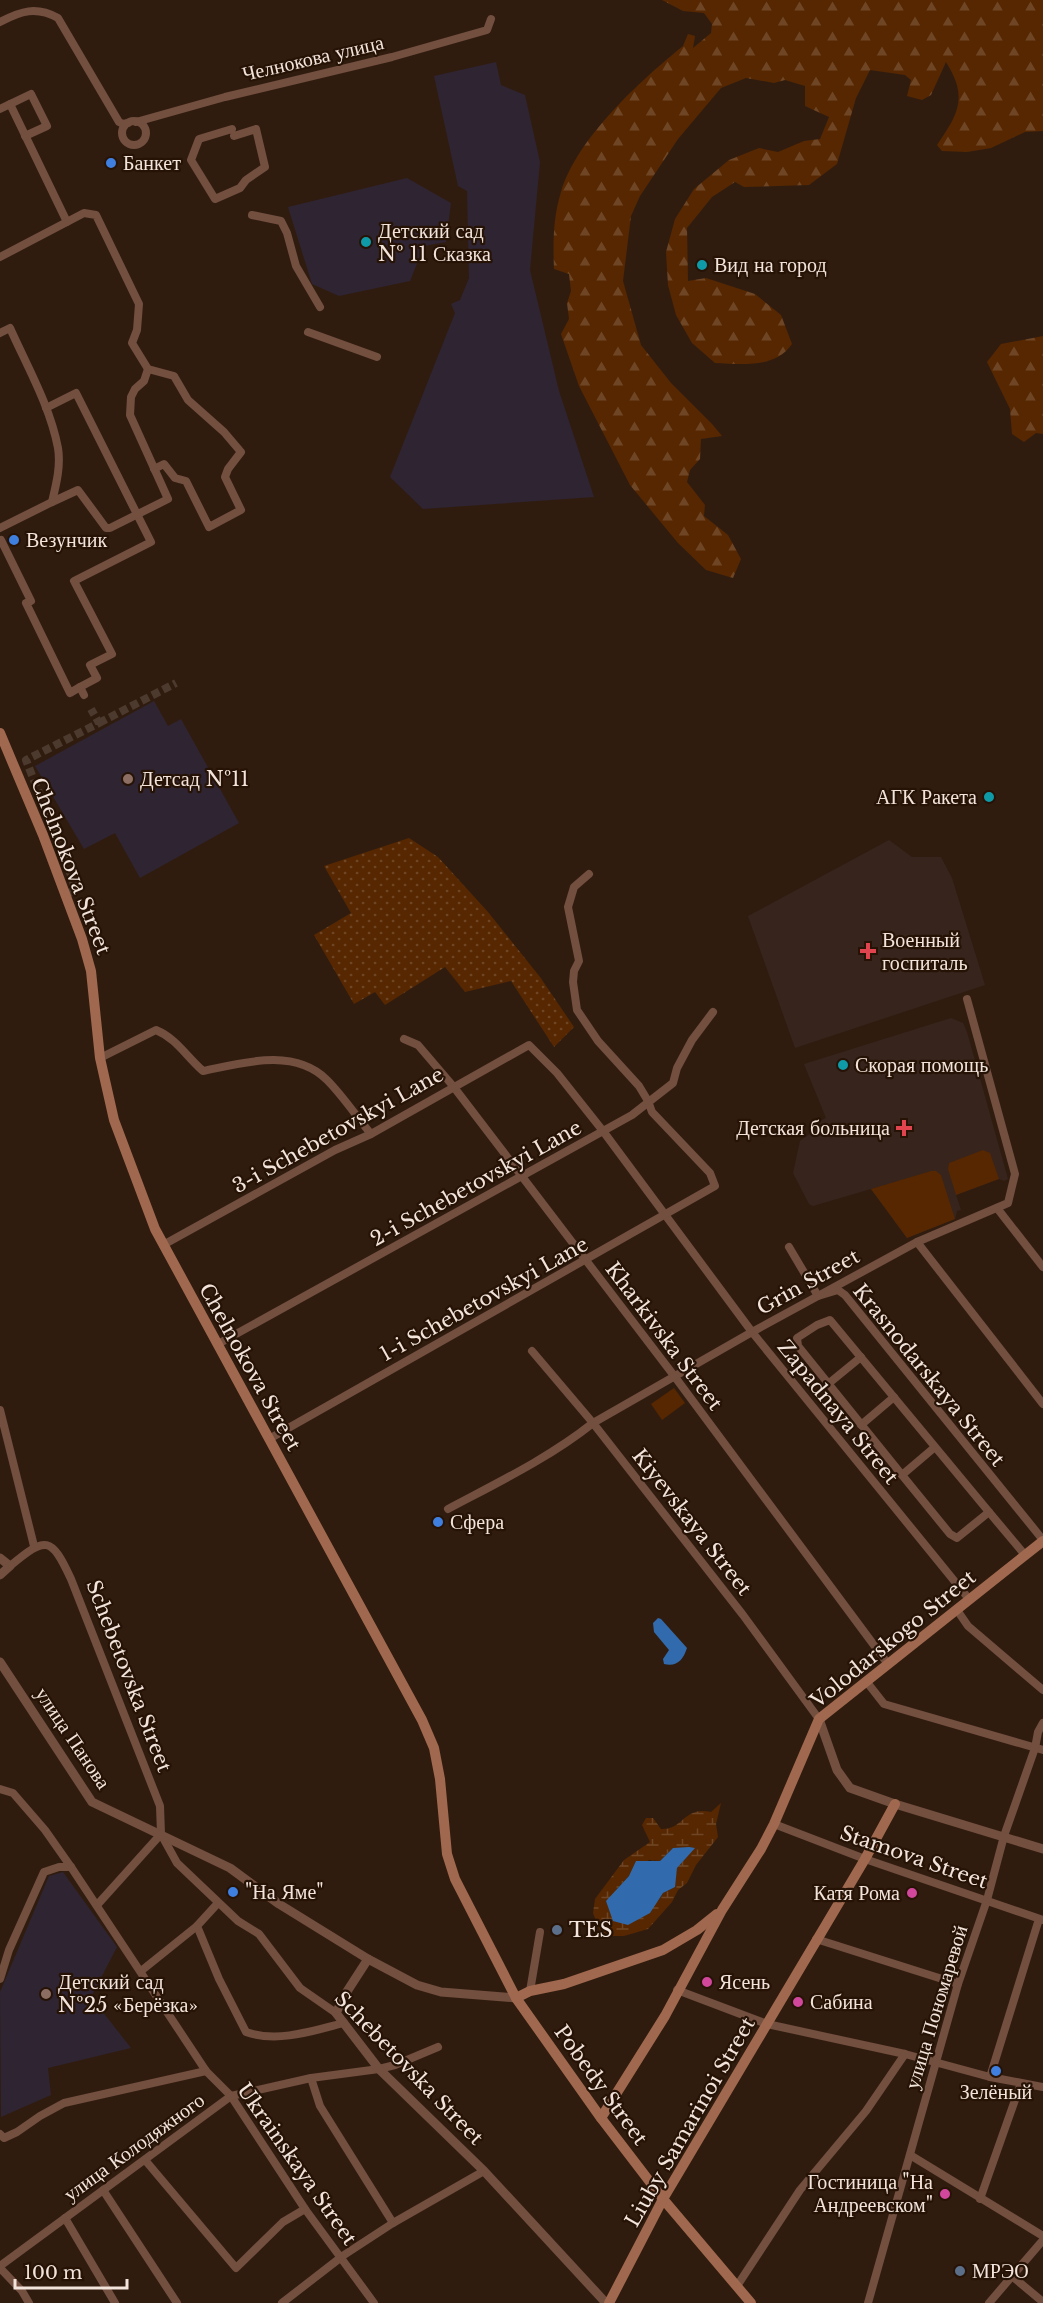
<svg xmlns="http://www.w3.org/2000/svg" width="1043" height="2303" viewBox="0 0 1043 2303" font-family="'Libre Baskerville',serif">
	<style>
		.education { fill: #2f2432 }
		.medical { fill: #36241d }
		.grass { fill: url(#grass-dots) }
		.forest { fill: url(#forest-firs) }
		.wetland { fill: url(#wetland-marsh); fill-rule: evenodd }
		.park { fill: #562700 }
		.water { fill: #326bad }
		.lines { fill: none; stroke-linecap: round; stroke-linejoin: round }
		.minor-tunnel { stroke: #4d3a2e; stroke-width: 8; stroke-dasharray: 8 4; stroke-linecap: butt }
		.minor { stroke: #724f3f; stroke-width: 8 }
		.tertiary { stroke: #724f3f; stroke-width: 9 }
		.secondary { stroke: #a0684e; stroke-width: 10 }
		.shop-dot { fill: #3f7fe0; stroke: #261306; stroke-width: 2 }
		.culture-dot { fill: #0f9aa8; stroke: #261306; stroke-width: 2 }
		.education-dot { fill: #8d6e63; stroke: #261306; stroke-width: 2 }
		.health-dot { fill: #e0444e; stroke: #261306; stroke-width: 2 }
		.hotel-dot { fill: #d1479c; stroke: #261306; stroke-width: 2 }
		.service-dot { fill: #5c6f8a; stroke: #261306; stroke-width: 2 }
		.labels { text-anchor: middle; stroke-width: 4.5; stroke-linejoin: round; paint-order: stroke }
		.street-label { font-size: 20px; fill: #f2e4db; stroke: #261306 }
		.poi-label { font-size: 20px; fill: #f2e4db; stroke: #261306; text-anchor: start }
	</style>
	<defs>
		<pattern id="grass-dots" width="8" height="8" patternUnits="userSpaceOnUse" patternTransform="scale(1.5)"><rect width="8" height="8" fill="#562700"/><path d="M2 2h.1M6 6h.1" fill="none" stroke="#6f4625" stroke-width="1.8" stroke-linecap="round"/></pattern>
		<pattern id="forest-firs" width="22" height="20" patternUnits="userSpaceOnUse" patternTransform="scale(1.5)"><rect width="22" height="20" fill="#562700"/><path d="M5 1l3.5 6h-7zM16 11l3.5 6h-7z" fill="#6f4625"/></pattern>
		<pattern id="wetland-marsh" width="20" height="14" patternUnits="userSpaceOnUse" patternTransform="scale(1.5)"><rect width="20" height="14" fill="#562700"/><path d="M1 5h8M5 5V1M11 12h8M15 12V8" fill="none" stroke="#6f4625"/></pattern>
	</defs>
	<rect width="100%" height="100%" fill="#301c0f"/>
	<g class="education">
		<polygon points="496,62 501,85 525,95 540,162 530,270 559,391 594,497 423,509 390,477 455,313 451,304 460,300 469,278 467,191 458,186 434,76"/>
		<polygon points="407,178 451,203 446,242 424,246 410,281 339,296 312,284 288,207"/>
		<polygon points="154,701 168,726 181,719 239,823 140,878 115,833 84,849 35,766"/>
		<polygon points="63,1872 117,1947 91,1997 131,2048 48,2068 51,2095 1,2117 0,1992 49,1876"/>
	</g>
	<g class="medical">
		<polygon points="889,840 912,857 941,857 952,878 985,985 795,1048 748,916"/>
		<polygon points="951,1018 963,1023 967,1032 1008,1179 1004,1181 999,1179 956,1195 961,1210 957,1211 955,1219 907,1238 871,1189 813,1206 809,1204 793,1173 800,1141 815,1130 812,1125 826,1118 804,1064"/>
	</g>
	<polygon class="grass" points="409,838 438,857 488,912 540,977 574,1027 554,1047 511,981 465,992 445,967 385,1005 375,992 354,1004 314,935 351,913 324,866"/>
	<g class="forest">
		<path d="M662 0H1043V131L1025 132 991 148 967 152 942 151 937 145C959 113 968 97 946 62L931 95 922 100 907 96 911 80 905 75 870 70 856 98 837 164 809 185 744 187 735 182 712 197 687 228 688 281 706 278 755 294 781 315 792 344C775 369 741 364 715 363L692 343 676 315 668 285 666 252 675 219 694 189 729 160 759 148 778 152 804 141 820 139 829 117 805 106V86L785 80 774 83 746 78 721 88 678 139 640 196 631 216 623 281 641 345 671 383 712 424 722 436 701 439 700 459 690 470 687 482 705 505 704 516 728 535 741 559 733 578 706 570 678 543 630 485 579 386 561 334 569 319 567 303 571 291 569 274 554 269C553 243 553 218 561 192 577 138 640 81 683 46L688 34 695 36 693 48 711 33 712 24 704 13 683 11Z"/>
		<polygon points="1043,336 1043,434 1036,433 1024,442 1012,434 1010,409 987,362 1001,344"/>
	</g>
	<path class="wetland" d="M721 1803 716 1824 718 1837 696 1865 687 1883 678 1890 672 1902 648 1929 624 1936H611L600 1931 593 1913 595 1899 624 1860 650 1842 642 1825 646 1818H653L661 1829C684 1830 683 1806 711 1812ZM673 1848H694L677 1868 674 1887 663 1893 658 1901 616 1890 629 1876 649 1860 660 1861Z"/>
	<g class="park">
		<polygon points="983,1150 990,1153 999,1179 956,1195 948,1169 949,1163"/>
		<polygon points="931,1171 936,1171 941,1175 955,1219 907,1238 871,1189"/>
		<polygon points="674,1388 685,1403 662,1420 651,1404"/>
	</g>
	<g class="water">
		<path d="M658 1618 661 1619 687 1648C683 1660 677 1667 664 1664L663 1659 669 1650 654 1632 653 1623Z"/>
		<polygon points="689,1847 695,1848 677,1868 675,1887 663,1893 650,1913 628,1925 613,1921 606,1901 629,1876 636,1861 660,1861 673,1848"/>
	</g>
	<g class="lines">
		<g class="minor-tunnel">
			<polyline points="99,723 176,683"/>
			<polyline points="66,896 74,889 73,880 26,760 99,723 91,709"/>
		</g>
		<g class="minor">
			<path d="M0 22C21 11 36 6 58 18L119 122 123 124 128 123"/>
			<polyline points="10,104 67,222"/>
			<polyline points="0,109 31,94 47,126 25,136"/>
			<circle cx="134" cy="133" r="12"/>
			<polyline points="136,122 225,97 392,57 487,30 491,19"/>
			<polyline points="232,129 199,139 191,160 215,199 240,188 246,180 265,167 256,129 234,136"/>
			<polyline points="252,215 281,221 287,233 296,266 320,307"/>
			<polyline points="0,257 84,213 96,215 139,304 137,330 132,343 148,369 174,376 188,400 224,432 241,452 228,469 225,477 241,510 209,527 186,481 175,478 164,464 154,469"/>
			<polyline points="308,332 377,357"/>
			<path d="M0 333 10 328C27 366 50 406 58 448 61 466 56 485 52 502L0 528"/>
			<polyline points="46,408 76,393 151,542 74,581 112,654 90,665 97,678 80,687 84,695"/>
			<polyline points="52,502 78,490 106,528 110,528 168,499 130,415 131,397 135,389 144,381 148,369"/>
			<polyline points="1,540 31,601 26,603 70,693 80,687"/>
			<polyline points="404,1039 418,1045 453,1086 675,1377 888,1664"/>
			<path d="M100 1058 156 1030C177 1039 185 1055 203 1071 242 1063 294 1047 327 1080 343 1096 356 1116 371 1134"/>
			<polyline points="997,1208 1043,1267"/>
			<polyline points="917,1242 1043,1404"/>
			<polyline points="163,1245 335,1150 371,1134 529,1045 557,1073 603,1131 752,1332 969,1599"/>
			<polyline points="789,1247 818,1296 838,1290 845,1295 1043,1540"/>
			<polyline points="218,1344 632,1115 673,1083 677,1068 692,1040 713,1012"/>
			<polyline points="532,1351 593,1423 743,1615 819,1719"/>
			<polyline points="828,1384 861,1357"/>
			<polyline points="0,1410 34,1546"/>
			<polyline points="861,1425 894,1397"/>
			<polyline points="269,1439 715,1186 710,1173 652,1112 648,1101 639,1086 598,1041 577,1010 573,982 574,971 579,961 568,907 574,887 589,874"/>
			<polyline points="935,1447 902,1475 798,1346 797,1338 817,1325 830,1320 989,1512 1025,1555"/>
			<polyline points="902,1475 950,1534 957,1538 989,1512"/>
			<path d="M448 1509C497 1483 549 1458 593 1423L752 1332 917 1242 1008 1203 1015 1174 967 999"/>
			<path d="M10 1566C46 1536 51 1536 71 1579L160 1806 161 1834 177 1863 238 1921 259 1934 300 1988 336 2013"/>
			<polyline points="957,1610 968,1626 1043,1690"/>
			<polyline points="866,1681 884,1704 1043,1750"/>
			<polyline points="0,1789 13,1793 45,1830 71,1867 206,2071 231,2096 305,2209 374,2303"/>
			<polyline points="774,1824 865,1859 1043,1920"/>
			<path d="M218 1903 197 1926 219 1979 246 2032C277 2043 313 2031 344 2023"/>
			<polyline points="98,1904 161,1834"/>
			<polyline points="816,1939 958,1984"/>
			<polyline points="141,1971 197,1926"/>
			<polyline points="0,1979 9,1950 44,1872 59,1867 71,1867"/>
			<polyline points="677,1990 767,2024 905,2054 990,2077 1043,2087"/>
			<polyline points="530,1991 540,1932"/>
			<polyline points="990,2077 1039,1919"/>
			<polyline points="311,2078 320,2106 393,2223"/>
			<polyline points="0,2134 4,2138 17,2132 40,2116 64,2103 206,2071"/>
			<polyline points="910,2155 1043,2236"/>
			<polyline points="145,2160 236,2268 283,2222 305,2209"/>
			<polyline points="103,2190 177,2303"/>
			<polyline points="980,2199 1021,2083"/>
			<polyline points="65,2218 115,2303"/>
			<polyline points="0,2266 231,2096 311,2078 379,2069 395,2065 438,2047"/>
			<polyline points="0,2268 22,2291 29,2303"/>
			<polyline points="1013,2277 1043,2302"/>
			<polyline points="737,2286 800,2190 866,2111 905,2054"/>
			<polyline points="282,2303 344,2255 393,2223 484,2171"/>
			<polyline points="868,2303 958,1984 987,1900 1004,1836 1035,1748 1038,1732 1043,1723"/>
			<polyline points="989,2303 1043,2240"/>
		</g>
		<g class="tertiary">
			<polyline points="0,1558 10,1566 0,1575"/>
			<polyline points="0,1662 92,1802 230,1868 279,1904 368,1959 417,1985 441,1992 516,1998"/>
			<polyline points="819,1719 837,1770 850,1788 895,1804 1043,1849"/>
			<polyline points="368,1959 346,1993 336,2013 379,2069 484,2171 606,2303"/>
		</g>
		<g class="secondary">
			<polyline points="0,733 43,835 82,939 91,971 100,1058 114,1120 155,1229 422,1720 434,1748 440,1779 447,1854 455,1879 516,1998 601,2118 663,2199 751,2303"/>
			<polyline points="516,1998 530,1991 564,1984 663,1950 697,1930 717,1914"/>
			<polyline points="601,2118 665,2016 722,1910 761,1849 774,1824 819,1719 1043,1541"/>
			<polyline points="609,2303 663,2199 865,1859 895,1804"/>
		</g>
	</g>
	<g class="shop-dot">
		<circle cx="111" cy="163" r="6"/>
		<circle cx="14" cy="540" r="6"/>
		<circle cx="438" cy="1522" r="6"/>
		<circle cx="233" cy="1892" r="6"/>
		<circle cx="996" cy="2071" r="6"/>
	</g>
	<g class="culture-dot">
		<circle cx="366" cy="242" r="6"/>
		<circle cx="702" cy="265" r="6"/>
		<circle cx="989" cy="797" r="6"/>
		<circle cx="843" cy="1065" r="6"/>
	</g>
	<g class="education-dot">
		<circle cx="128" cy="779" r="6"/>
		<circle cx="46" cy="1994" r="6"/>
	</g>
	<g class="health-dot">
		<path d="M865 942h6v6h6v6h-6v6h-6v-6h-6v-6h6z"/>
		<path d="M901 1119h6v6h6v6h-6v6h-6v-6h-6v-6h6z"/>
	</g>
	<g class="hotel-dot">
		<circle cx="912" cy="1893" r="6"/>
		<circle cx="707" cy="1982" r="6"/>
		<circle cx="798" cy="2002" r="6"/>
		<circle cx="945" cy="2194" r="6"/>
	</g>
	<g class="service-dot">
		<circle cx="557" cy="1930" r="6"/>
		<circle cx="960" cy="2271" r="6"/>
	</g>
	<g class="labels">
		<g class="street-label">
			<text transform="translate(313 58) rotate(-13)" y="7">Челнокова улица</text>
			<text transform="translate(71 866) rotate(69)" y="7">Chelnokova Street</text>
			<text transform="translate(338 1130) rotate(-29)" y="7">3-i Schebetovskyi Lane</text>
			<text transform="translate(476 1183) rotate(-29)" y="7">2-i Schebetovskyi Lane</text>
			<text transform="translate(808 1282) rotate(-29)" y="7">Grin Street</text>
			<text transform="translate(484 1299) rotate(-29)" y="7">1-i Schebetovskyi Lane</text>
			<text transform="translate(664 1336) rotate(53)" y="7">Kharkivska Street</text>
			<text transform="translate(250 1367) rotate(61)" y="7">Chelnokova Street</text>
			<text transform="translate(929 1375) rotate(51)" y="7">Krasnodarskaya Street</text>
			<text transform="translate(838 1412) rotate(51)" y="7">Zapadnaya Street</text>
			<text transform="translate(692 1522) rotate(52)" y="7">Kiyevskaya Street</text>
			<text transform="translate(893 1639) rotate(-39)" y="7">Volodarskogo Street</text>
			<text transform="translate(129 1676) rotate(69)" y="7">Schebetovska Street</text>
			<text transform="translate(73 1738) rotate(56)" y="7">улица Панова</text>
			<text transform="translate(914 1857) rotate(19)" y="7">Stamova Street</text>
			<text transform="translate(936 2007) rotate(-73)" y="7">улица Пономаревой</text>
			<text transform="translate(409 2068) rotate(46)" y="7">Schebetovska Street</text>
			<text transform="translate(601 2085) rotate(54)" y="7">Pobedy Street</text>
			<text transform="translate(690 2122) rotate(-60)" y="7">Liuby Samarinoi Street</text>
			<text transform="translate(134 2147) rotate(-36)" y="7">улица Колодяжного</text>
			<text transform="translate(297 2164) rotate(55)" y="7">Ukrainskaya Street</text>
		</g>
		<g class="poi-label">
			<text x="123" y="170">Банкет</text>
			<text x="378" y="238">Детский сад<tspan x="378" dy="23">№ 11 Сказка</tspan></text>
			<text x="714" y="272">Вид на город</text>
			<text x="26" y="547">Везунчик</text>
			<text x="140" y="786">Детсад №11</text>
			<text x="977" y="804" text-anchor="end">АГК Ракета</text>
			<text x="882" y="947">Военный<tspan x="882" dy="23">госпиталь</tspan></text>
			<text x="855" y="1072">Скорая помощь</text>
			<text x="890" y="1135" text-anchor="end">Детская больница</text>
			<text x="450" y="1529">Сфера</text>
			<text x="245" y="1899">"На Яме"</text>
			<text x="900" y="1900" text-anchor="end">Катя Рома</text>
			<text x="569" y="1937">TES</text>
			<text x="58" y="1989">Детский сад<tspan x="58" dy="23">№25 «Берёзка»</tspan></text>
			<text x="719" y="1989">Ясень</text>
			<text x="810" y="2009">Сабина</text>
			<text x="996" y="2099" text-anchor="middle">Зелёный</text>
			<text x="933" y="2189" text-anchor="end">Гостиница "На<tspan x="933" dy="23">Андреевском"</tspan></text>
			<text x="972" y="2278">МРЭО</text>
		</g>
	</g>
	<path d="M15 2279v9h112v-9" fill="none" stroke="#f2e4db" stroke-width="3"/>
	<text x="24" y="2279" font-size="18" fill="#f2e4db" stroke="#261306" stroke-width="4.5" paint-order="stroke">100 m</text>
</svg>
